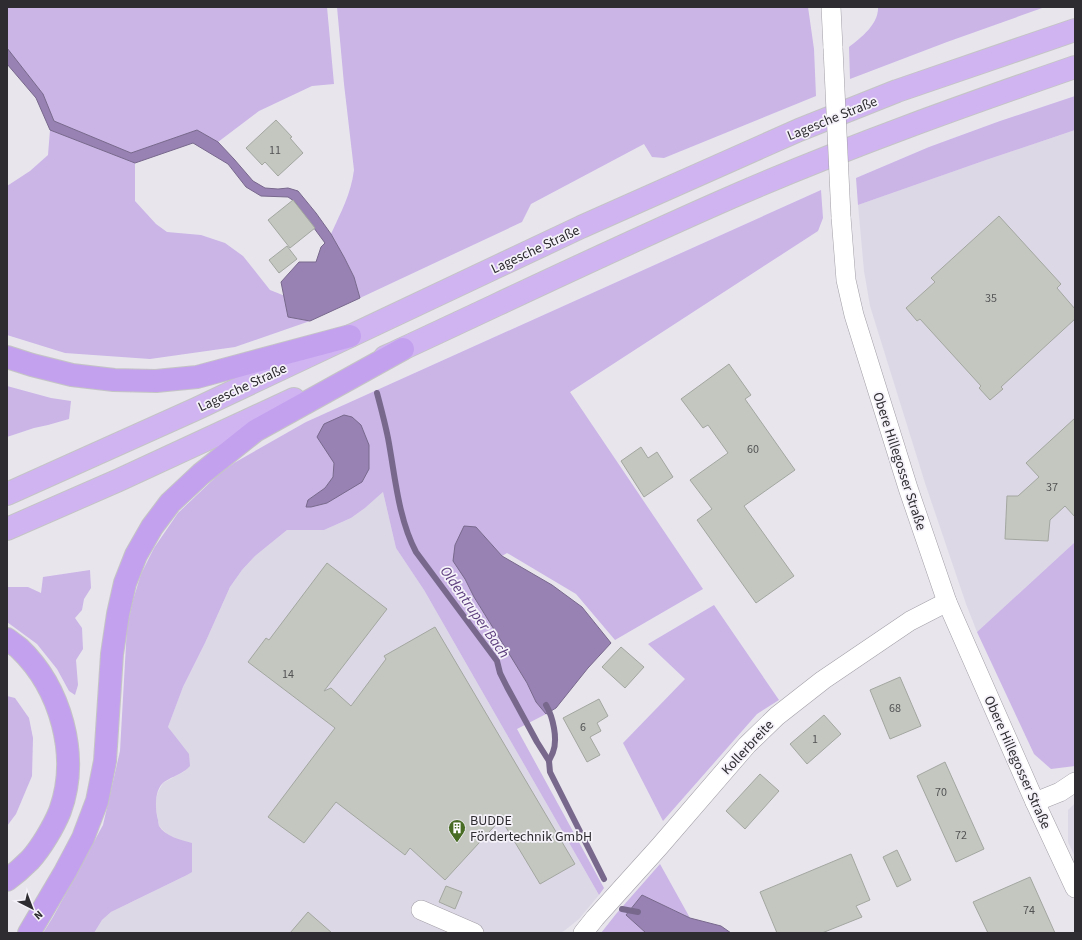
<svg xmlns="http://www.w3.org/2000/svg" width="1082" height="940" viewBox="0 0 1082 940" font-family="'Source Sans 3',sans-serif">
	<style>
		.built { fill: #ddd8e6 }
		.green { fill: #cab5e6; fill-rule: evenodd }
		.water { fill: #9882b4; stroke: #78688c }
		.lines { fill: none; stroke-linecap: round; stroke-linejoin: round }
		.stream { stroke: #78688c; stroke-width: 6 }
		.building { fill: #c3c7c0; stroke: #a3a7a0 }
		.minor-casing { stroke: #a39fa7; stroke-width: 20 }
		.trunk-casing { stroke: #c4c4c5; stroke-width: 24 }
		.motorway-casing { stroke: #c4c4c5; stroke-width: 24 }
		.minor { stroke: #fff; stroke-width: 19 }
		.trunk { stroke: #d0b4f2; stroke-width: 22 }
		.motorway { stroke: #c4a1ee; stroke-width: 22 }
		.minor-bridge-casing { stroke: #a39fa7; stroke-width: 20; stroke-linecap: butt }
		.minor-bridge { stroke: #fff; stroke-width: 19 }
		.labels { text-anchor: middle; stroke-width: 3.5; stroke-linejoin: round; paint-order: stroke }
		.number-label { font-size: 12px; fill: #535354 }
		.street-label { font-size: 14px; fill: #2e2c30; stroke: #f5f2fa }
		.poi-label { font-size: 14px; fill: #2e2c30; stroke: #f5f2fa; text-anchor: start }
		.water-label { font-size: 15px; font-style: italic; fill: #5d3e7e; stroke: #f5f2fa }
	</style>
	<rect width="100%" height="100%" fill="#e8e5ed"/>
	<g class="built">
		<polygon points="1075,130 1075,542 977,632 966,604 925,483 870,306 864,271 858,205 986,160"/>
		<polygon points="383,492 396,548 424,590 599,895 579,919 564,931 560,933 94,933 102,920 111,912 187,875 192,871 191,843 179,840 167,834 159,826 155,803 158,792 163,783 185,771 175,737 168,727 183,687 205,643 230,587 242,570 255,556 287,530 324,530 351,518 365,508"/>
		<polygon points="1075,803 1075,857 1068,842 1068,810"/>
	</g>
	<g class="green">
		<polygon points="7,7 327,7 334,84 312,86 259,111 218,142 197,130 131,153 54,121 43,94 7,48"/>
		<path d="M337 7H808L814 49 816 96 664 158 652 157 644 144 531 204 522 222 360 298 354 277 344 257 331 234C341 212 351 194 354 170L344 84Z"/>
		<path d="M878 7H1045L947 42 850 79 849 47C861 38 879 24 878 7Z"/>
		<polygon points="1075,96 1075,130 986,160 858,205 856,178 929,147 1000,121"/>
		<polygon points="50,130 135,163 135,201 156,224 167,232 201,235 225,243 243,256 270,290 285,296 288,317 310,321 235,347 150,359 65,353 7,335 7,186 30,171 48,155"/>
		<path d="M821 190 823 218 818 231 570 392 703 589 615 640 576 594 507 553 502 556 476 527 465 579 474 597 508 652 527 683 536 702 546 714 517 729 604 888 599 895 424 590 396 548 383 492 365 508 351 518 324 530H287L255 556 242 570 230 587 205 643 183 687 168 727 189 754 190 766C183 774 173 776 164 782 154 790 155 809 158 820 158 821 159 826 159 826 165 836 181 840 192 843V872L187 875 111 912 102 920 94 933H43L53 917 103 825 120 751 127 627 133 600 141 574 154 548 178 513 219 474 234 463 306 422ZM334 463 341 494 327 503 311 507 308 500 325 488 333 477Z"/>
		<polygon points="7,386 51,398 71,401 69,419 48,425 34,428 7,437"/>
		<polygon points="1075,542 1075,766 1051,769 1034,754 977,632"/>
		<polygon points="90,570 91,588 84,599 82,610 75,618 82,628 83,649 76,660 78,685 75,695 69,691 57,669 37,644 7,622 7,587 28,587 41,593 43,577"/>
		<polygon points="714,605 779,700 757,714 663,821 623,743 685,679 648,644"/>
		<polygon points="7,696 15,698 29,718 33,738 32,776 16,814 7,826"/>
		<polygon points="660,864 690,918 642,895 626,915 646,933 601,933 616,914"/>
	</g>
	<g class="water">
		<polygon points="7,48 43,94 54,121 131,153 197,130 218,142 234,159 253,181 265,188 278,189 288,188 298,191 316,213 331,234 344,257 354,277 360,298 310,321 288,317 281,282 299,262 316,262 321,247 325,243 294,201 288,197 261,196 246,187 228,164 193,143 135,163 50,130 36,98 7,64"/>
		<polygon points="344,415 352,417 361,425 369,445 369,469 362,482 327,503 311,507 306,507 308,500 325,488 333,477 334,463 317,437 324,424"/>
		<polygon points="464,526 476,527 502,556 552,585 582,607 611,643 588,668 556,708 546,714 536,702 527,683 508,652 474,597 465,579 453,561 455,545"/>
		<polygon points="642,895 690,918 721,926 731,933 646,933 626,915"/>
	</g>
	<g class="lines">
		<g class="stream">
			<path d="M377 393C381 408 385 423 388 438 395 475 398 518 416 552L497 661 500 673 507 687 537 742 549 761 550 772 604 879"/>
			<path d="M546 705C553 717 558 739 553 752 552 755 550 758 549 761"/>
			<polyline points="622,909 638,912"/>
		</g>
	</g>
	<g class="building">
		<polygon points="276,120 292,137 290,138 303,153 278,176 265,162 262,165 246,148"/>
		<polygon points="293,200 315,228 290,248 268,220"/>
		<polygon points="999,216 1061,284 1057,288 1075,309 1075,319 1001,387 1003,389 990,400 979,388 981,386 920,319 917,321 906,308 935,282 931,278"/>
		<polygon points="287,246 297,259 279,273 269,260"/>
		<polygon points="729,364 751,395 745,399 795,470 744,506 794,576 756,603 697,520 712,509 690,480 728,453 708,425 703,428 681,399"/>
		<polygon points="1075,418 1075,517 1065,506 1050,520 1048,541 1005,539 1007,496 1018,496 1039,477 1026,463"/>
		<polygon points="641,447 648,458 657,452 673,477 644,497 621,461"/>
		<polygon points="327,563 387,609 324,691 331,688 351,706 386,659 384,656 435,627 575,864 540,884 501,819 445,880 410,848 405,855 336,802 304,843 268,817 335,728 248,662 266,638 269,640"/>
		<polygon points="621,647 644,667 625,688 602,667"/>
		<polygon points="900,677 921,726 890,739 870,690"/>
		<polygon points="599,699 608,716 597,723 601,731 590,737 600,755 587,762 563,718"/>
		<polygon points="824,715 841,734 807,764 790,744"/>
		<polygon points="945,762 984,849 956,862 917,776"/>
		<polygon points="760,774 779,791 745,829 726,811"/>
		<polygon points="897,850 911,880 897,887 883,857"/>
		<polygon points="851,854 870,900 856,906 862,917 822,933 777,933 760,892"/>
		<polygon points="1030,877 1055,933 988,933 973,902"/>
		<polygon points="446,886 462,892 455,909 439,902"/>
		<polygon points="308,912 332,933 290,933"/>
	</g>
	<g class="lines">
		<defs>
			<g id="minor">
				<polyline points="831,7 833,48"/>
				<polyline points="841,217 846,280 854,315 908,488 947,602 1035,802 1075,888"/>
				<polyline points="1035,802 1060,792 1075,782"/>
				<polyline points="421,910 474,933"/>
				<polyline points="583,933 595,918 659,847 747,745 777,716 823,680 910,621 947,602"/>
			</g>
			<g id="trunk">
				<path d="M385 357C504 302 621 245 741 193 850 146 962 106 1075 67"/>
				<polyline points="7,494 196,409 581,227 799,130 897,91 1075,30"/>
				<polyline points="7,529 119,480 294,399"/>
			</g>
			<g id="motorway">
				<polyline points="7,357 32,365 72,375 114,380 156,381 197,377 350,336"/>
				<path d="M7 639C11 642 15 645 19 648 61 688 80 756 60 811 54 826 41 848 30 860 23 867 15 874 7 880"/>
				<polyline points="29,933 65,872 83,838 97,801 105,761 112,654 118,614 125,583 136,555 152,527 170,503 201,474 255,431 403,349"/>
			</g>
		</defs>
		<use href="#minor" class="minor-casing"/>
		<use href="#trunk" class="trunk-casing"/>
		<use href="#motorway" class="motorway-casing"/>
		<use href="#minor" class="minor"/>
		<use href="#trunk" class="trunk"/>
		<use href="#motorway" class="motorway"/>
		<defs>
			<polyline id="minor-bridge" points="833,48 841,217"/>
		</defs>
		<use href="#minor-bridge" class="minor-bridge-casing"/>
		<use href="#minor-bridge" class="minor-bridge"/>
	</g>
	<defs>
		<symbol id="building-pin" viewBox="-11 -11 22 30"><path d="M0 17L-7.5 6A9.5 9.5 0 1 1 7.5 6Z" fill="#496c24" stroke="#f5f2fa"/><path d="M-4-6H4V6H1V3H-1V6H-4ZM-2.5-4.3h1.7v1.8h-1.7ZM.8-4.3h1.7v1.8H.8ZM-2.5-1h1.7V.8h-1.7ZM.8-1h1.7V.8H.8Z" fill="#fff"/></symbol>
	</defs>
	<g fill-rule="evenodd">
		<use href="#building-pin" x="447" y="818" width="20" height="27"/>
	</g>
	<g class="labels">
		<g class="number-label">
			<text x="275" y="154">11</text>
			<text x="991" y="302">35</text>
			<text x="753" y="453">60</text>
			<text x="1052" y="491">37</text>
			<text x="288" y="678">14</text>
			<text x="895" y="712">68</text>
			<text x="583" y="731">6</text>
			<text x="815" y="743">1</text>
			<text x="941" y="796">70</text>
			<text x="961" y="839">72</text>
			<text x="1029" y="914">74</text>
		</g>
		<g class="street-label">
			<text transform="translate(832 118) rotate(-22)" y="5">Lagesche Straße</text>
			<text transform="translate(535 249) rotate(-25)" y="5">Lagesche Straße</text>
			<text transform="translate(242 387) rotate(-25)" y="5">Lagesche Straße</text>
			<text transform="translate(900 461) rotate(72)" y="5">Obere Hillegosser Straße</text>
			<text transform="translate(747 747) rotate(-47)" y="5">Kollerbreite</text>
			<text transform="translate(1018 762) rotate(66)" y="5">Obere Hillegosser Straße</text>
		</g>
		<g class="poi-label">
			<text x="470" y="825">BUDDE<tspan x="470" dy="16">Fördertechnik GmbH</tspan></text>
		</g>
		<g class="water-label">
			<text transform="translate(475 612) rotate(55)" y="5">Oldentruper Bach</text>
		</g>
	</g>
	<rect width="1082" height="940" fill="none" stroke="#2e2c30" stroke-width="16"/>
	<g transform="translate(32 908) rotate(138)" stroke="#f5f2fa" stroke-width="3" paint-order="stroke">
	<path d="M0-3L7 15L0 10L-7 15Z" fill="#2e2c30"/>
	<text y="-6" font-size="11" font-weight="bold" text-anchor="middle" fill="#2e2c30">N</text>
	</g>
</svg>
